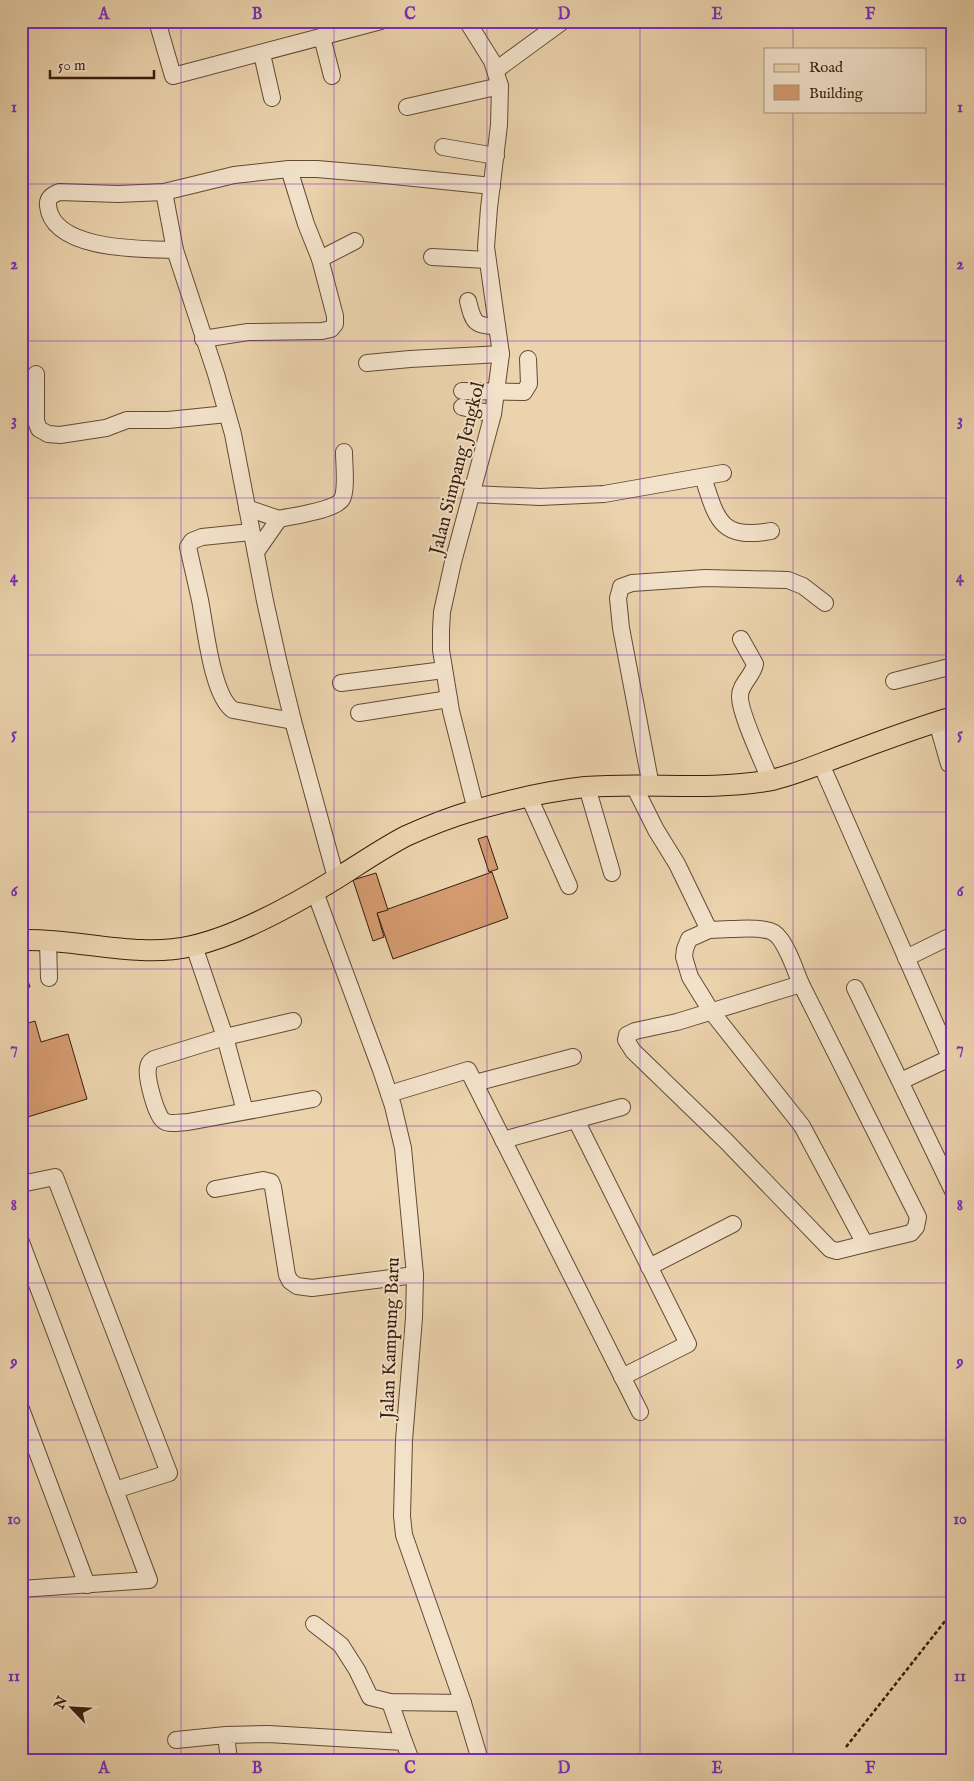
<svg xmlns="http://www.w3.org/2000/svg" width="974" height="1781" viewBox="0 0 974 1781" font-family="'IM FELL English',serif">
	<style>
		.building { fill: #d49b70; stroke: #371d0c }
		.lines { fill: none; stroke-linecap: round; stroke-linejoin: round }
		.minor-casing { stroke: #644a34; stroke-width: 18 }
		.major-casing { stroke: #371d0c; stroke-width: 22 }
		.path { stroke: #371d0c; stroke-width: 2.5; stroke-dasharray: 4 2.5; stroke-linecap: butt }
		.minor { stroke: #f2e2ca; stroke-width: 16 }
		.major { stroke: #ebd3ad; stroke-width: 20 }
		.grid { fill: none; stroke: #7b2cbf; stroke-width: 1; stroke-opacity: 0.55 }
		.labels { text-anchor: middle; stroke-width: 4; stroke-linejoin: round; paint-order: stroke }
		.street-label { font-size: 19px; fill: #371d0c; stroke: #f2e2ca }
		.neatline { fill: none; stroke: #7b2cbf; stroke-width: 2 }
		.grid-label { font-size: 16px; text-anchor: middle; font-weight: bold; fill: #7b2cbf }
	</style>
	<rect width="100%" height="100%" fill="#ebd3ad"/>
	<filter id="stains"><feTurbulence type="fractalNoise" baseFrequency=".004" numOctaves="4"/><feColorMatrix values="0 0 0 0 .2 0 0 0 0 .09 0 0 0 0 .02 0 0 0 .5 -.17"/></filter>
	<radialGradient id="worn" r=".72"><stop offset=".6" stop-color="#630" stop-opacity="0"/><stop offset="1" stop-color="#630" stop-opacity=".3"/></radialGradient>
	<g class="building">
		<polygon points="487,836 498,869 489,872 478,839"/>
		<polygon points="492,872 508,918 393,959 377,913"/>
		<polygon points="376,873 388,910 377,913 384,937 373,941 353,880"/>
		<polygon points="26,974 30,987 21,990 21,975"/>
		<polygon points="35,1021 41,1042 68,1034 87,1099 21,1119 21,1025"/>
	</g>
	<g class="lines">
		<defs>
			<g id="minor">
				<polyline points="157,21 173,76 381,21"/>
				<polyline points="467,21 492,61 500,86 499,125 489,208 486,247 501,354 493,414 453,562 442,612 441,630 441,650 451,711 476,810"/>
				<polyline points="322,37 332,76"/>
				<polyline points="262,54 272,98"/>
				<polyline points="496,70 563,21"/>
				<polyline points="407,107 500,86"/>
				<polyline points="443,147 496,156"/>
				<polyline points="164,192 175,250 216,374 233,434 265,601 279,664 293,721 336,878"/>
				<path d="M175 250C143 249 53 251 48 206 47 198 52 195 59 192L118 194 164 192 234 175 289 169H317L375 174 492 186"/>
				<polyline points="432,257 487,260"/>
				<polyline points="320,259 355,241"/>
				<path d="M468 301C473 321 474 327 497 326"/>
				<polyline points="203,339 248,332 322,331 331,329 335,324 335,316 320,259 306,224 289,169"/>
				<polyline points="367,363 410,359 501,354"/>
				<polyline points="36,374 36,421 39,429 48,434 60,435 106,428 127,420 168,420 227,414"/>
				<polyline points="462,391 524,392 529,384 528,359"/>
				<polyline points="462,407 493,414"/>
				<path d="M703 477C717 520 720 540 771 531"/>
				<polyline points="472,494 540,497 604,494 723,473"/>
				<polyline points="247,508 279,519"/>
				<path d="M251 532 202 537 192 541 188 547C192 564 196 582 200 600 205 625 212 696 233 710L293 721"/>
				<path d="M256 552 279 519C292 516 336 510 342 499 347 490 344 463 344 452"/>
				<path d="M741 639 755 664C753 676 740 684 740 696 739 712 763 762 770 780"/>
				<polyline points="894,681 953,666"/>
				<polyline points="341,683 444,670"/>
				<polyline points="359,713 449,699"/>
				<polyline points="937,722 949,764"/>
				<polyline points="821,764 953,1064"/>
				<polyline points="634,786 656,830 677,864 709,930"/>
				<polyline points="651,786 621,628 618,598 621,587 632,583 705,578 788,580 803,586 825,603"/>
				<polyline points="587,787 612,873"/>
				<polyline points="529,797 569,886"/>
				<polyline points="315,892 381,1070 393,1106 403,1148 415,1275 414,1318 404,1440 402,1516 404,1535 463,1703 480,1760"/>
				<path d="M731 929C743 929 758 927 770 931 785 935 795 971 801 984L918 1217 916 1227 911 1233 865 1244 802 1126 711 1011 690 977 684 957 685 949 689 939 709 930Z"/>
				<polyline points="48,940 49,978"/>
				<polyline points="194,946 225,1037 245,1111"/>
				<polyline points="906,958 953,935"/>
				<polyline points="801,984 677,1022 635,1031 627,1035 626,1040 633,1051 726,1141 830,1249 837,1251 865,1244"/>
				<polyline points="855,988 953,1191"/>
				<path d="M293 1021 225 1037 154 1059C151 1061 148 1064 148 1068 146 1077 156 1117 164 1121 170 1125 181 1122 188 1122L313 1099"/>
				<polyline points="901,1081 950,1058"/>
				<polyline points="475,1083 573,1057"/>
				<polyline points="389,1094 468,1070 640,1412"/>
				<polyline points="576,1120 688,1344 622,1377"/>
				<polyline points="503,1140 622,1107"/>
				<polyline points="21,1184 55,1177 169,1473 115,1490"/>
				<polyline points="215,1189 263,1180 271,1182 273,1187 287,1275 290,1281 297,1286 312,1288 415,1275"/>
				<polyline points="21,1242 149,1580 21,1589"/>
				<polyline points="649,1267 733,1224"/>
				<polyline points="21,1409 87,1585"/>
				<polyline points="314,1624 341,1645 357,1670 370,1697 390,1702 463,1703"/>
				<polyline points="390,1702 404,1742"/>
				<polyline points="176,1740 226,1735"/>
				<polyline points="229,1760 226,1735 268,1734 404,1742 411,1760"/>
			</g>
			<path id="major" d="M21 940C78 938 136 959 192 946 241 935 297 903 339 877 361 863 383 848 406 836 428 826 451 817 475 810 510 800 548 791 585 787 646 782 707 791 767 781 792 776 817 765 841 756 878 742 915 728 953 717"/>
		</defs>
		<use href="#minor" class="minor-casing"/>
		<use href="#major" class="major-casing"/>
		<polyline class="path" points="846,1747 953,1611"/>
		<use href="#minor" class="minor"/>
		<use href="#major" class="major"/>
	</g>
	<path class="grid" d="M181 21V1760M334 21V1760M487 21V1760M640 21V1760M793 21V49M793 111V1760M21 184H953M21 341H953M21 498H953M21 655H953M21 812H953M21 969H953M21 1126H953M21 1283H953M21 1440H953M21 1597H953"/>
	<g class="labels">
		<g class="street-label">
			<text transform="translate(456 468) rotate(-76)" y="7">Jalan Simpang Jengkol</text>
			<text transform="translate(389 1338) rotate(-88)" y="7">Jalan Kampung Baru</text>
		</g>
	</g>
	<rect width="974" height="1781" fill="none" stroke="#ebd3ad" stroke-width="55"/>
	<rect x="764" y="48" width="162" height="65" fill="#f2e2ca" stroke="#a7937e"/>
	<rect x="774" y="64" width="25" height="8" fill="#ebd3ad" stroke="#a7937e"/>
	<text x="809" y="72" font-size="15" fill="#371d0c">Road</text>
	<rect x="774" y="85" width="25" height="15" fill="#d49b70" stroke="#a7937e"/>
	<text x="809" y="98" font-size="15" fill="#371d0c">Building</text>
	<g transform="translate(72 1708) rotate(295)" stroke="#f2e2ca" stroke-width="4" paint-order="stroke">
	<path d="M0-4L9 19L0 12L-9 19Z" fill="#371d0c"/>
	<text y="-8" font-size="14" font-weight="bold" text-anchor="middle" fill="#371d0c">N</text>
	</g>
	<path d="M50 70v8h104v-8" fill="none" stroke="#371d0c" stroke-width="2.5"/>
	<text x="58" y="70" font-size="15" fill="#371d0c" stroke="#f2e2ca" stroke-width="4" paint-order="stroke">50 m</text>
	<rect x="28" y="28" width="918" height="1726" class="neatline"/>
	<g class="grid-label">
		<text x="104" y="19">A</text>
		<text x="257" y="19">B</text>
		<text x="410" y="19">C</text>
		<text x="564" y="19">D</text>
		<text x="717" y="19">E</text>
		<text x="870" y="19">F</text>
		<text x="14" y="112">1</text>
		<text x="960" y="112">1</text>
		<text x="14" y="269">2</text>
		<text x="960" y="269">2</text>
		<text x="14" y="425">3</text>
		<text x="960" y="425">3</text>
		<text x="14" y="582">4</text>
		<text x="960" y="582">4</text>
		<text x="14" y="739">5</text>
		<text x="960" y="739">5</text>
		<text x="14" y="896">6</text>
		<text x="960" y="896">6</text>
		<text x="14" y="1053">7</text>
		<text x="960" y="1053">7</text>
		<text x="14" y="1210">8</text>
		<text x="960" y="1210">8</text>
		<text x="14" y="1367">9</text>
		<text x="960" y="1367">9</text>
		<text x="14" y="1524">10</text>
		<text x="960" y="1524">10</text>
		<text x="14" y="1681">11</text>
		<text x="960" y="1681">11</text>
		<text x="104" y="1773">A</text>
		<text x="257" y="1773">B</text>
		<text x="410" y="1773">C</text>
		<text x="564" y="1773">D</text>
		<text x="717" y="1773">E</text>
		<text x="870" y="1773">F</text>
	</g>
	<rect width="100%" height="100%" filter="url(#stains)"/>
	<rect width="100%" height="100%" fill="url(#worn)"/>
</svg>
